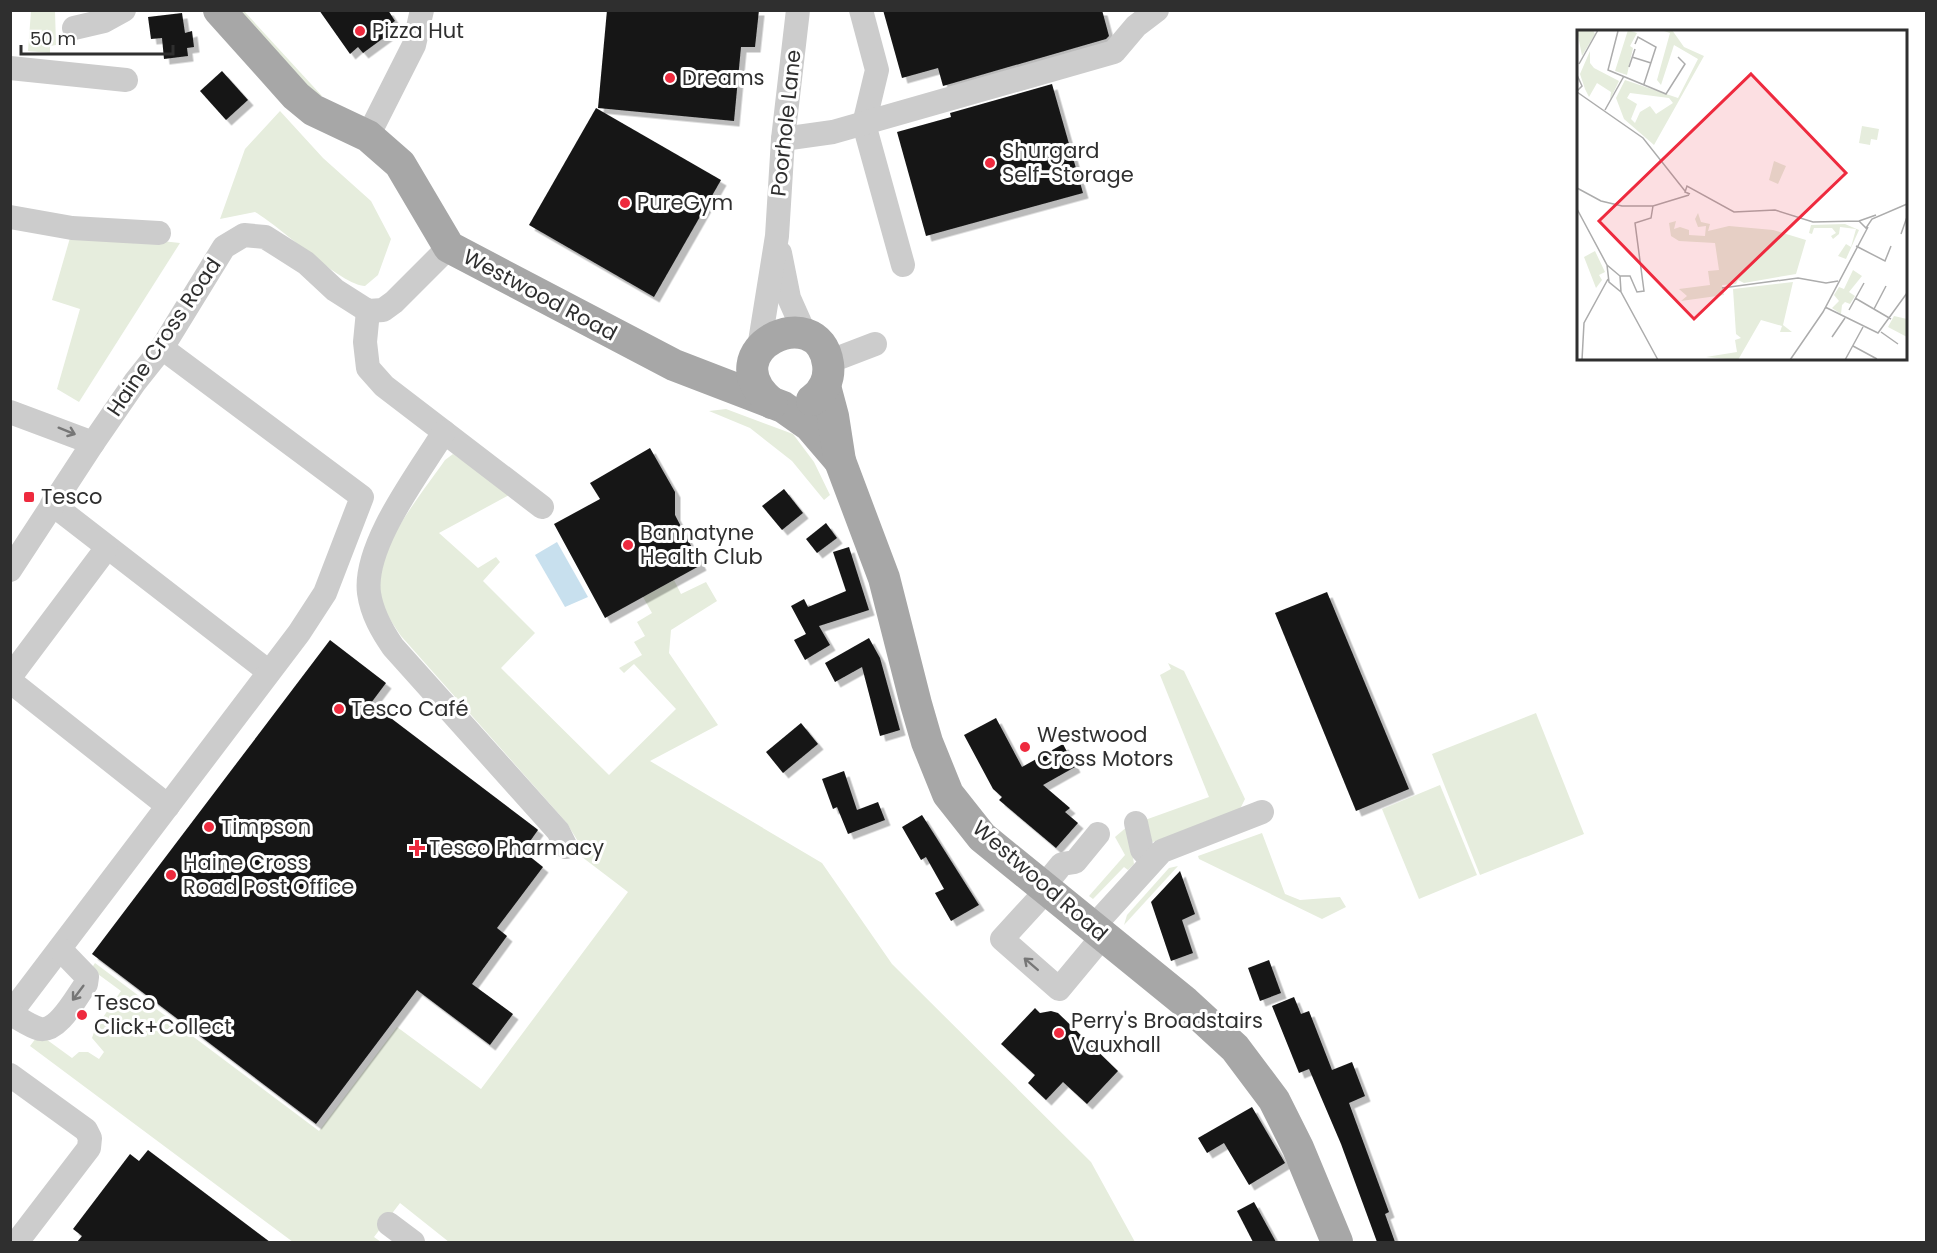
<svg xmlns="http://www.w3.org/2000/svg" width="1937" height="1253" viewBox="0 0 1937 1253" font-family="Poppins,sans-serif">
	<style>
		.green { fill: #e6eddd }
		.water { fill: #c8e0ee }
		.building { fill: #161616; filter: url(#shadow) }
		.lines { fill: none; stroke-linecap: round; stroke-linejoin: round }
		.minor { stroke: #ccc; stroke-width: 24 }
		.major { stroke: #a7a7a7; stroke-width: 32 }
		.oneway { stroke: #767676 }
		.poi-dot { fill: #ee2a3e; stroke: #fff; stroke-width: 2 }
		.labels { text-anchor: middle; stroke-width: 6; stroke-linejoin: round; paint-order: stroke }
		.poi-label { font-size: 21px; fill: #2f2f2f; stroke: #fff; text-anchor: start }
		.street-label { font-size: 21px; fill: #2f2f2f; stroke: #fff }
		.inset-road { fill: none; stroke: #acacac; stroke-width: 1.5 }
		.view { fill: #ee2a3e; fill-opacity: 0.15; stroke: #ee2a3e; stroke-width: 3 }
		.inset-edge { fill: none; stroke: #2f2f2f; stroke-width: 3 }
	</style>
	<defs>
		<filter id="shadow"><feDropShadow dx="5.5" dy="5.5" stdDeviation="0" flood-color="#0004"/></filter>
	</defs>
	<rect width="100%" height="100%" fill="#fff"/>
	<g class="green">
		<polygon points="31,11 55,11 56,45 50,46 50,53 28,51"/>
		<polygon points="236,11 244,11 322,96 319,97 301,83"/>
		<path d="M280 111 323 158 371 201 391 239 378 275 365 286C342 286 281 227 255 212L220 219 245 149Z"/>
		<polygon points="72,231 180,243 79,402 57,389 80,309 52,300"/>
		<polygon points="726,409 793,434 814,462 830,495 824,500 792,461 750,428 709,411"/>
		<path d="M453 454 511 494 439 533 478 568 496 557 500 562 483 581 535 633 501 668 609 775 676 709 634 664 624 673 619 668 642 655 634 642 645 636 637 622 652 613 643 597 674 580 681 594 706 582 717 601 671 630 669 653 718 725 650 761 822 863 892 964 1091 1162 1135 1242H449L400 1203 374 1237 381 1242H293L30 1046 39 1034 72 1058 79 1052H88L99 1059 104 1052 92 1038 95 1029 121 991 91 969 95 963 319 1131 397 1027 481 1089 628 892 582 857 579 843 566 822 401 636C390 620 381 606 378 586 373 552 426 488 445 460Z"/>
		<polygon points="1168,663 1184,671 1245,799 1239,811 1153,842 1150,841 1145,820 1209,797 1160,675 1171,669"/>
		<polygon points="1536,713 1584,834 1480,875 1432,754"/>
		<polygon points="1440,785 1477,875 1419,899 1382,809"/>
		<polygon points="1128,826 1134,864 1128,870 1124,867 1093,899 1089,896 1125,855 1115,837"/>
		<polygon points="1262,833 1285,894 1300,900 1340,897 1346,907 1322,919 1199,859 1198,856"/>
		<polygon points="1178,866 1124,925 1127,915 1169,868"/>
	</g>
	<polygon class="water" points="557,542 588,597 565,607 535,555"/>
	<g class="building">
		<polygon points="319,10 388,10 395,21 385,28 389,34 363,53 358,47 350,54"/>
		<polygon points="607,10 759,10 755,47 741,47 734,121 598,108"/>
		<polygon points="883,10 1102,10 1109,36 1106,39 943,86 938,68 902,78"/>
		<polygon points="182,13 185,33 192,31 194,47 187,48 188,56 164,59 162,38 151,39 148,17"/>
		<polygon points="222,71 248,100 226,120 200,91"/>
		<polygon points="1052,84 1083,193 926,236 897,132 951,117 950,113"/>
		<polygon points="596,108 721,180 654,297 529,225"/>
		<polygon points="650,448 675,492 675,515 701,565 605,618 554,524 600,499 590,483"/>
		<polygon points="784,489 803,513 782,530 762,506"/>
		<polygon points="826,523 837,538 817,553 806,539"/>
		<polygon points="849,547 869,610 819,626 830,645 805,660 794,640 806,634 791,606 804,599 808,607 846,591 833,552"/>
		<polygon points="1327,592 1409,789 1356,811 1275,613"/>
		<polygon points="869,638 880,658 900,730 880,736 862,667 835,682 825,663"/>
		<polygon points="330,640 386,683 371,703 537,829 538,830 523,851 543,867 497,928 507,936 472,984 513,1014 490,1045 417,990 316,1124 92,954"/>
		<polygon points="996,718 1022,767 1063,744 1075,767 1043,785 1070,808 1065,812 1078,823 1056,848 999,800 1002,797 993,789 964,735"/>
		<polygon points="801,723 818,744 783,773 766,752"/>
		<polygon points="844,771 857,810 878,802 885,820 848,834 837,807 833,809 822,779"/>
		<polygon points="922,815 979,905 951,921 935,893 944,889 926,857 921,860 902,827"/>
		<polygon points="1180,871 1195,914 1182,920 1193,953 1171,961 1151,902"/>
		<polygon points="1269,960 1281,993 1260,1001 1248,968"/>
		<polygon points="1294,997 1301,1014 1309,1011 1332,1070 1352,1062 1365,1096 1349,1103 1389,1212 1385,1214 1395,1242 1377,1242 1341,1144 1309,1069 1299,1073 1272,1006"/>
		<polygon points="1035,1008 1040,1013 1051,1011 1058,1013 1118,1071 1087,1104 1063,1082 1046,1100 1028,1083 1035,1075 1001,1044"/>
		<polygon points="1252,1107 1285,1163 1249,1185 1224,1143 1207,1153 1198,1138"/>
		<polygon points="148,1150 270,1242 77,1242 82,1236 73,1229 130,1154 139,1161"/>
		<polygon points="1254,1202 1276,1242 1253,1242 1237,1211"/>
	</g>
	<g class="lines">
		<g class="minor">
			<polyline points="861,10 877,70 864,124 903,265"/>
			<polyline points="74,28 104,21 124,10"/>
			<polyline points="10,68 126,80"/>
			<polyline points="368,136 414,45 422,10"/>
			<polyline points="783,139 833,132 1114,52 1136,26 1157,10"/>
			<polyline points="10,217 72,228 159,233"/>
			<polyline points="780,253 789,298 805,334"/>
			<polyline points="368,311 365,342 368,368 384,386 542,507"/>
			<polyline points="759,348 777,236 783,139 798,10"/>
			<polyline points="828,362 875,344"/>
			<polyline points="10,412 93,443"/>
			<path d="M444 432C419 473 363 545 369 593 372 614 382 631 393 647L558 831 566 847"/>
			<polyline points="52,504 269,672"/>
			<polyline points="10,570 93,443 135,382 162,348 224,247 244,235 265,237 306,263 335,290 368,311 383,310 394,302 449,247"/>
			<polyline points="10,677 106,549"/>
			<polyline points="10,681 168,806"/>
			<polyline points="1136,823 1142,850 1152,861"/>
			<polyline points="1043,887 1062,864 1075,862 1098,834"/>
			<polyline points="1047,890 1002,939 1059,989 1103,936"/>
			<polyline points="1093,927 1162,851 1262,812"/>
			<polyline points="10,1014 299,633 325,593 362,497 162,348"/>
			<path d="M11 1014C20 1019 31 1027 40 1029 59 1032 76 997 86 984L87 977 60 949"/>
			<polyline points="10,1075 86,1130 90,1138 89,1148 17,1242"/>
			<polyline points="389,1224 413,1242"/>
		</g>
		<g class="major">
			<polyline points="219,10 296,96 313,110 368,136 400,164 449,247 674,365 783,407 810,426 840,461"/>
			<polyline points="825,386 833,416 840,461 884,578 916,704 927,742 948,794 982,837 1185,1002 1235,1048 1274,1100 1298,1148 1337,1242"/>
			<path d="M772 403C708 350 819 297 828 364 830 378 824 392 812 400"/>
		</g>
	</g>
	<defs><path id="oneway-shaft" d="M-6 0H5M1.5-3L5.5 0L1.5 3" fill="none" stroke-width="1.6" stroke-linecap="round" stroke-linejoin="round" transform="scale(1.5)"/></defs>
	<g class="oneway">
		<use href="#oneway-shaft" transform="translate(67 431) rotate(22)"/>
		<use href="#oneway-shaft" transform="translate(1031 964) rotate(-139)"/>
		<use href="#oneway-shaft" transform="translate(78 993) rotate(127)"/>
	</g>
	<g class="poi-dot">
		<circle cx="360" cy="31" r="6"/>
		<circle cx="670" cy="78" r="6"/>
		<circle cx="990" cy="163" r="6"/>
		<circle cx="625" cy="203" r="6"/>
		<rect x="23" y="491" width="12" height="12" rx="3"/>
		<circle cx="628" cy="545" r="6"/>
		<circle cx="339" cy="709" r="6"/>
		<circle cx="1025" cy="747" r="6"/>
		<circle cx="209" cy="827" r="6"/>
		<path d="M414 839h6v6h6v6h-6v6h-6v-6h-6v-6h6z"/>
		<circle cx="171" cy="875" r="6"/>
		<circle cx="82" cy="1015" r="6"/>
		<circle cx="1059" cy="1033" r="6"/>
	</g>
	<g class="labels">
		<g class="poi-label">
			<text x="372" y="38">Pizza Hut</text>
			<text x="682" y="85">Dreams</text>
			<text x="1002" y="158">Shurgard<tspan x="1002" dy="24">Self-Storage</tspan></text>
			<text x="637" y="210">PureGym</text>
			<text x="41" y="504">Tesco</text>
			<text x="640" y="540">Bannatyne<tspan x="640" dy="24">Health Club</tspan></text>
			<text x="351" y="716">Tesco Café</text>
			<text x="1037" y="742">Westwood<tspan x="1037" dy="24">Cross Motors</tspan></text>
			<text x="221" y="834">Timpson</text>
			<text x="429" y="855">Tesco Pharmacy</text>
			<text x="183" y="870">Haine Cross<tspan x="183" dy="24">Road Post Office</tspan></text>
			<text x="94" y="1010">Tesco<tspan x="94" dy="24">Click+Collect</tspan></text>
			<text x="1071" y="1028">Perry's Broadstairs<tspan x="1071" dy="24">Vauxhall</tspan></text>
		</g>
		<g class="street-label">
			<text transform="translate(786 123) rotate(-84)" y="7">Poorhole Lane</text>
			<text transform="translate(540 295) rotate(28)" y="7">Westwood Road</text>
			<text transform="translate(164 337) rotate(-56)" y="7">Haine Cross Road</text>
			<text transform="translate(1040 881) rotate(41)" y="7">Westwood Road</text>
		</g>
	</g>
	<g transform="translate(1577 30)">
		<rect width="330" height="330" fill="#fff"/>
		<path d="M0 0H16L18 4 5 26ZM51 0 60 3 53 16 56 18 50 45 38 41ZM84 0H95L107 17 127 26 77 115 47 89 39 68 48 50 101 68 121 29 97 15 84 55 80 50 93 3ZM53 63 92 68 96 73 79 84 73 76 63 82 58 93 54 89 60 74 50 68ZM13 21V33L17 38 42 51 33 70 34 62 20 53 12 67 8 59 3 44ZM285 96 302 99 300 110 294 109 293 115 282 113ZM197 131 209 136 201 154 192 150ZM121 183 124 192 133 194 131 201 152 196 196 200 229 210 219 244 167 253 161 250 159 254 145 255 147 265 104 271 110 266 102 259 133 255 131 241 142 240 138 213 102 211 94 206 92 193 99 191 97 199 103 197 112 200V205L128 206 129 196 121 197 118 189ZM268 194 282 200 269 229 261 226 269 214 274 217 279 199 263 197 262 204 256 209 254 206 259 203 255 198H237L235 204 232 203 234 195ZM18 221 28 242 22 245 25 250 19 258 7 227ZM276 240 285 246 272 262 278 266 273 274 268 272 265 275 264 284 255 278 262 271 257 265 262 257 267 259ZM216 252 206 295 215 302H203L205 296 184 290 161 330 129 327 160 322 158 310 164 308 159 304 156 259ZM317 286 330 289V307L311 297Z" fill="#e6eddd" fill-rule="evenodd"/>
		<path class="inset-road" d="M41 1 31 40 89 64 108 34 101 27M0 13V42M58 14 61 7 79 17 67 54M55 27 74 33M2 34 21 0M52 37 58 19M0 45 5 56 0 61M0 62 66 108 108 161M28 80 47 46M0 158 24 171 45 176H76L112 165M113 164 108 162 110 156 157 182 198 180 236 192 282 191M0 179 30 235 43 246 44 262M282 191 289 198 295 189 330 174M282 191 299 185M324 204 330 187M279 216 308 231 314 216M30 235 32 252 44 262 81 330M43 246H53L60 262 67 261 58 193 74 188 76 176M145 258 221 248 249 253 261 251M278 268 314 289M248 277 301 303 330 263M297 279 309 256M272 280 287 253M304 302 321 314M255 307 268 288M276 316 300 329M5 330 7 293 31 249M213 330 246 282 291 197M268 330 286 297"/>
		<path class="view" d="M174 44 269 143 117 289 22 191Z"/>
		<rect width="330" height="330" class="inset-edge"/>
	</g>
	<rect width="1937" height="1253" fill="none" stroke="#2f2f2f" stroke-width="24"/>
	<path d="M21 45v9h152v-9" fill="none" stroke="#2f2f2f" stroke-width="3"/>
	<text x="30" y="45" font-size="18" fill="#2f2f2f" stroke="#ffffff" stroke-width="4.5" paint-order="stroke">50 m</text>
</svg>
